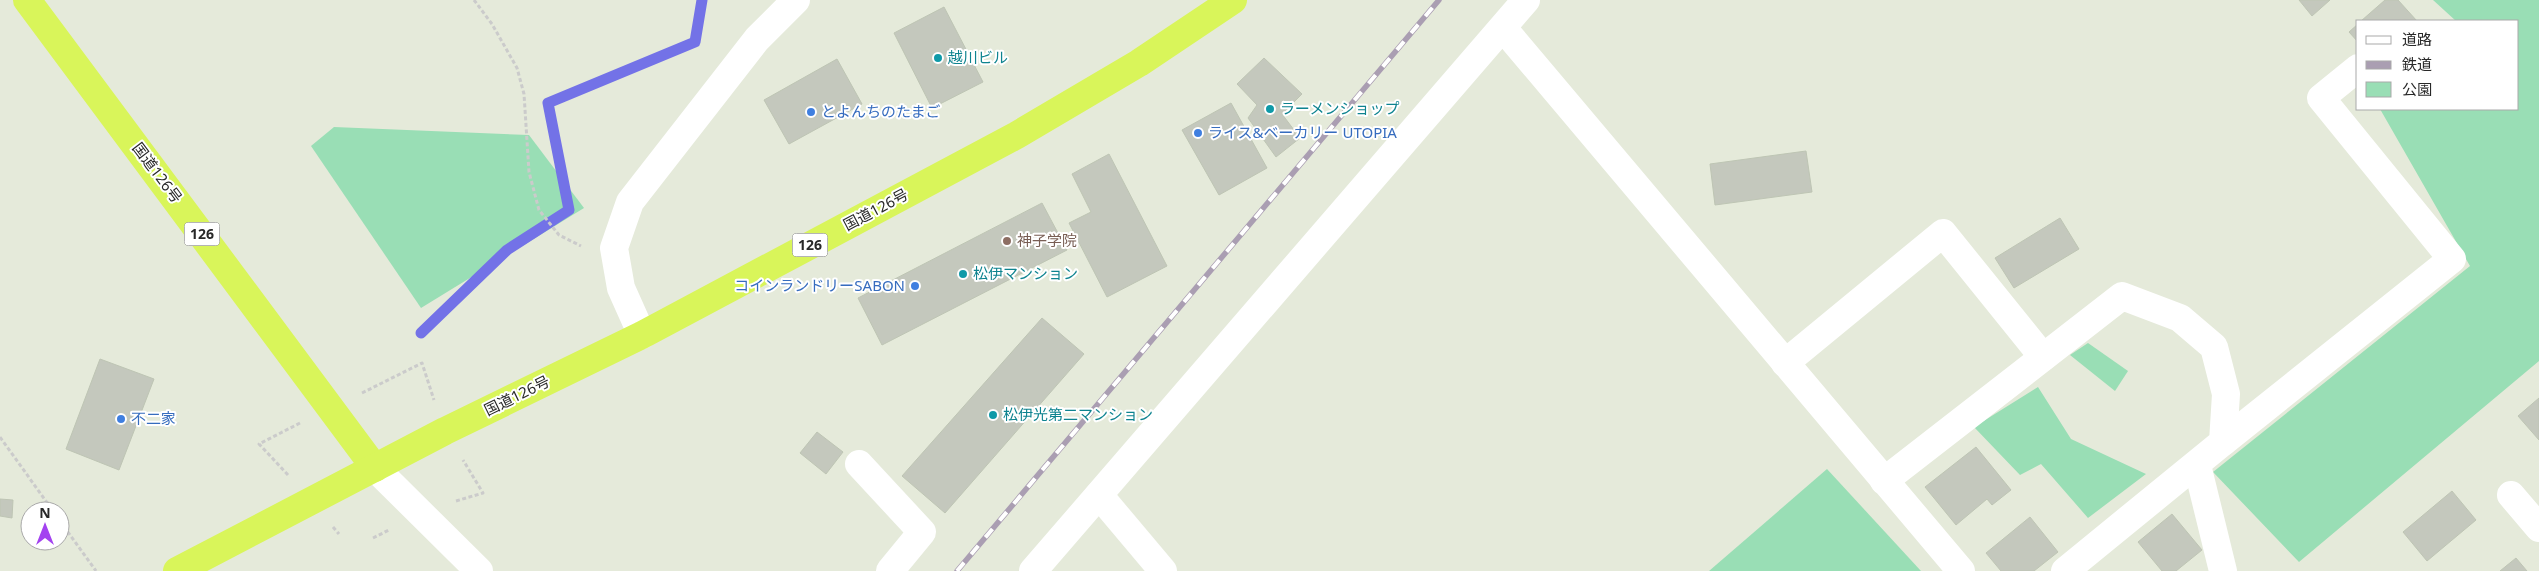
<svg xmlns="http://www.w3.org/2000/svg" width="2539" height="571" viewBox="0 0 2539 571" font-family="'Noto Sans','Noto Sans JP',sans-serif">
	<style>
		.green { fill: #99deb5 }
		.lines { fill: none; stroke-linecap: round; stroke-linejoin: round }
		.stream { stroke: #7372e7; stroke-width: 11 }
		.building { fill: #c4c8bd; stroke: #bec5b4 }
		.path { stroke: #cbcbcb; stroke-width: 3; stroke-dasharray: 4 2.5; stroke-linecap: butt }
		.minor { stroke: #fff; stroke-width: 28 }
		.highway { stroke: #d9f55a; stroke-width: 28 }
		.rail-casing { stroke: #aa9eb2; stroke-width: 5.5 }
		.rail { stroke: #fff; stroke-width: 4; stroke-dasharray: 11; stroke-linecap: butt }
		.culture-dot { fill: #0f9aa8; stroke: #fff; stroke-width: 2 }
		.shop-dot { fill: #3f7fe0; stroke: #fff; stroke-width: 2 }
		.education-dot { fill: #8d6e63; stroke: #fff; stroke-width: 2 }
		.labels { text-anchor: middle; stroke-width: 4; stroke-linejoin: round; paint-order: stroke }
		.shield { fill: #fff; stroke: #686868; stroke-width: 1 }
		.shield-label { font-size: 14px; font-weight: bold; fill: #282828 }
		.culture-label { font-size: 15px; fill: #0d838f; stroke: #fff; text-anchor: start }
		.shop-label { font-size: 15px; fill: #366cbe; stroke: #fff; text-anchor: start }
		.street-label { font-size: 15px; fill: #282828; stroke: #fff }
		.education-label { font-size: 15px; fill: #785e54; stroke: #fff; text-anchor: start }
	</style>
	<rect width="100%" height="100%" fill="#e5eada"/>
	<g class="green">
		<polygon points="2433,0 2539,0 2539,361 2299,562 2213,472 2470,266 2380,109 2518,109 2518,21 2456,21"/>
		<polygon points="334,127 529,135 584,208 421,308 311,146"/>
		<polygon points="2088,343 2128,371 2115,391 2070,355"/>
		<polygon points="2038,387 2071,439 2146,474 2088,518 2041,464 2020,475 1974,427"/>
		<polygon points="1827,469 1921,571 1709,571"/>
	</g>
	<g class="lines">
		<polyline class="stream" points="421,333 507,250 569,210 548,103 695,42 702,0"/>
	</g>
	<g class="building">
		<polygon points="2299,0 2330,0 2312,16"/>
		<polygon points="2385,0 2398,0 2417,21 2361,21"/>
		<polygon points="944,7 983,82 932,108 894,33"/>
		<polygon points="2358,24 2358,42 2349,32"/>
		<polygon points="1264,58 1302,94 1282,114 1300,138 1276,157 1248,118 1257,105 1237,84"/>
		<polygon points="837,59 862,104 789,144 764,100"/>
		<polygon points="1231,103 1267,168 1219,195 1182,130"/>
		<polygon points="1806,151 1812,192 1715,205 1710,164"/>
		<polygon points="1109,154 1167,266 1107,297 1069,223 1091,212 1072,174"/>
		<polygon points="1042,203 1067,250 882,345 858,298"/>
		<polygon points="2060,218 2079,249 2014,288 1995,258"/>
		<polygon points="1042,318 1084,354 945,513 902,476"/>
		<polygon points="100,359 154,379 119,470 66,449"/>
		<polygon points="2539,398 2539,440 2518,416"/>
		<polygon points="817,432 843,452 826,474 800,453"/>
		<polygon points="1976,447 2011,490 1992,505 1987,499 1956,525 1925,487"/>
		<polygon points="2452,491 2476,520 2427,561 2403,532"/>
		<polygon points="0,499 13,500 12,518 0,516"/>
		<polygon points="2172,514 2202,550 2176,571 2162,571 2138,542"/>
		<polygon points="2030,517 2058,552 2034,571 2001,571 1986,553"/>
		<polygon points="2516,558 2527,571 2500,571"/>
	</g>
	<g class="lines">
		<g class="path">
			<polyline points="474,0 492,24 517,68 524,94 529,172 539,210 559,235 581,246"/>
			<polyline points="362,393 422,363 434,400"/>
			<polyline points="0,437 53,511"/>
			<polyline points="288,475 259,444 300,423"/>
			<polyline points="456,501 483,493 463,460"/>
			<polyline points="60,521 96,571"/>
			<polyline points="333,527 339,534"/>
			<polyline points="373,538 389,530"/>
		</g>
		<g class="minor">
			<polyline points="1503,28 1961,571"/>
			<polyline points="642,335 621,288 614,248 630,202 757,39 796,0"/>
			<polyline points="1785,363 1943,233 2043,357"/>
			<polyline points="2223,442 2452,259 2321,98 2358,68"/>
			<polyline points="859,464 922,532 890,571"/>
			<polyline points="2197,465 2223,571"/>
			<polyline points="375,468 479,571"/>
			<polyline points="1884,481 2122,296 2180,318 2214,347 2226,394 2223,442 2065,571"/>
			<polyline points="1099,495 1163,571"/>
			<polyline points="2511,495 2539,528"/>
			<polyline points="1033,571 1526,0"/>
		</g>
		<g class="highway">
			<polyline points="27,0 375,468"/>
			<polyline points="177,571 445,431 642,335 1017,135 1139,63 1233,0"/>
		</g>
		<defs>
			<polyline id="rail" points="957,571 1439,0"/>
		</defs>
		<use href="#rail" class="rail-casing"/>
		<use href="#rail" class="rail"/>
	</g>
	<g class="culture-dot">
		<circle cx="938" cy="58" r="5"/>
		<circle cx="1270" cy="109" r="5"/>
		<circle cx="963" cy="274" r="5"/>
		<circle cx="993" cy="415" r="5"/>
	</g>
	<g class="shop-dot">
		<circle cx="811" cy="112" r="5"/>
		<circle cx="1198" cy="133" r="5"/>
		<circle cx="915" cy="286" r="5"/>
		<circle cx="121" cy="419" r="5"/>
	</g>
	<circle class="education-dot" cx="1007" cy="241" r="5"/>
	<g class="labels">
		<g class="shield">
			<rect x="184.5" y="222.5" width="35" height="23" rx="4"/>
			<rect x="792.5" y="233.5" width="35" height="23" rx="4"/>
		</g>
		<g class="shield-label">
			<text x="202" y="239">126</text>
			<text x="810" y="250">126</text>
		</g>
		<g class="culture-label">
			<text x="948" y="63">越川ビル</text>
			<text x="1280" y="114">ラーメンショップ</text>
			<text x="973" y="279">松伊マンション</text>
			<text x="1003" y="420">松伊光第二マンション</text>
		</g>
		<g class="shop-label">
			<text x="821" y="117">とよんちのたまご</text>
			<text x="1208" y="138">ライス&amp;ベーカリー UTOPIA</text>
			<text x="905" y="291" text-anchor="end">コインランドリーSABON</text>
			<text x="131" y="424">不二家</text>
		</g>
		<g class="street-label">
			<text transform="translate(157 173) rotate(53)" y="5">国道126号</text>
			<text transform="translate(876 210) rotate(-28)" y="5">国道126号</text>
			<text transform="translate(517 396) rotate(-26)" y="5">国道126号</text>
		</g>
		<g class="education-label">
			<text x="1017" y="246">神子学院</text>
		</g>
	</g>
	<rect x="2356" y="20" width="162" height="90" fill="#ffffff" stroke="#a9a9a9"/>
	<rect x="2366" y="36" width="25" height="8" fill="#ffffff" stroke="#a9a9a9"/>
	<text x="2402" y="45" font-size="15" fill="#282828">道路</text>
	<rect x="2366" y="61" width="25" height="8" fill="#aa9eb2" stroke="#a9a9a9"/>
	<text x="2402" y="70" font-size="15" fill="#282828">鉄道</text>
	<rect x="2366" y="82" width="25" height="15" fill="#99deb5" stroke="#a9a9a9"/>
	<text x="2402" y="95" font-size="15" fill="#282828">公園</text>
	<g transform="translate(45 526)"><circle r="24" fill="#ffffff" stroke="#a9a9a9"/>
	<path d="M0-4L9 19L0 12L-9 19Z" fill="#a342f0"/>
	<text y="-8" font-size="14" font-weight="bold" text-anchor="middle" fill="#282828">N</text>
	</g>
</svg>
